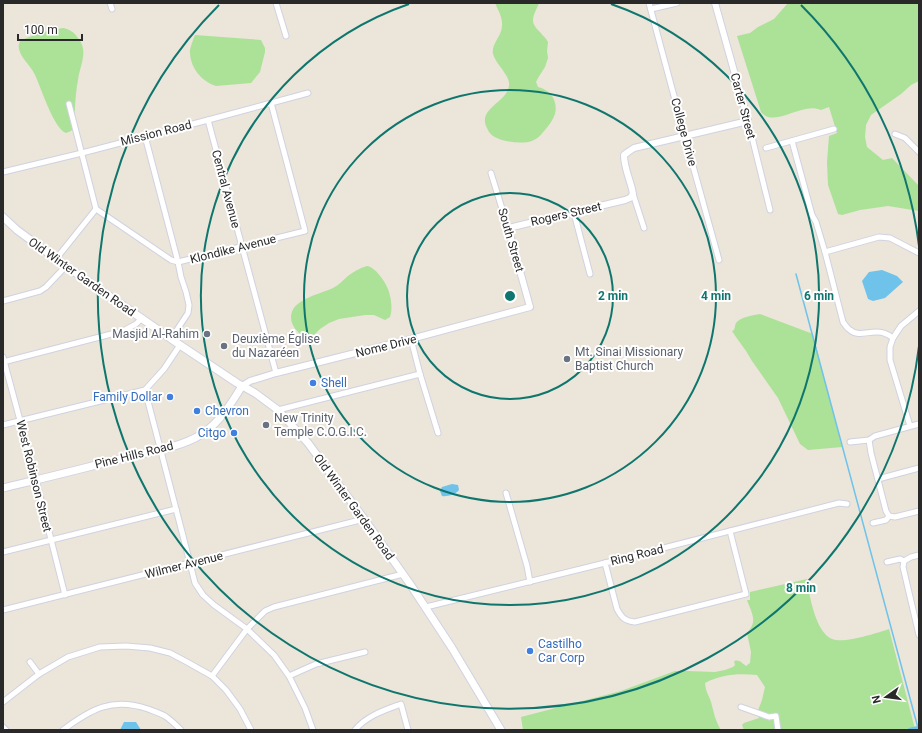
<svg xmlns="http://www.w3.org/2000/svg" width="922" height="733" viewBox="0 0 922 733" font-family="Roboto,sans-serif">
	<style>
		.green { fill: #ace198 }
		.water { fill: #6fc3eb }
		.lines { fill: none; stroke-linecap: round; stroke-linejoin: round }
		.stream { stroke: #6fc3eb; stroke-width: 1.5 }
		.canal { stroke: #6fc3eb; stroke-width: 4.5 }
		.minor-casing { stroke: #d0d2e1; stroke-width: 7 }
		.tertiary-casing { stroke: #d0d2e1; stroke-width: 8 }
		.secondary-casing { stroke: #d0d2e1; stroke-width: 9 }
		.minor { stroke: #fff; stroke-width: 5 }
		.tertiary { stroke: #fff; stroke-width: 6 }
		.secondary { stroke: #fff; stroke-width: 7 }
		.ring { fill: none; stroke: #0f766e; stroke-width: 2 }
		.worship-dot { fill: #6b7280; stroke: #fff; stroke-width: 1.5 }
		.shop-dot { fill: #3f7fe0; stroke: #fff; stroke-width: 1.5 }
		.labels { text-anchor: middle; stroke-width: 4; stroke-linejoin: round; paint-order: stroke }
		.street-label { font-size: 12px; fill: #292929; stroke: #fff }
		.worship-label { font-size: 12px; fill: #5b616d; stroke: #fff; text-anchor: start }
		.shop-label { font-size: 12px; fill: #366cbe; stroke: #fff; text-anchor: start }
		.centre { fill: #0f766e; stroke: #fff; stroke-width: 2 }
		.ring-label { font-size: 12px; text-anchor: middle; font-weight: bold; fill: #0f766e; stroke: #fff; stroke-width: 4; stroke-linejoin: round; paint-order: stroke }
	</style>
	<rect width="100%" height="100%" fill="#ebe5da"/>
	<g class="green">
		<path d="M495 3H539C534 16 528 21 540 32 543 36 546 38 548 42L547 51 548 58 545 67 538 78 536 82 538 87C551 90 558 101 555 114 553 120 549 125 545 130 542 133 539 138 534 140 525 145 502 142 493 136 489 133 488 130 486 126 479 108 507 102 509 86 511 76 496 65 493 54 491 44 502 36 502 26 503 18 498 10 495 3Z"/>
		<path d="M788 3H919V81L911 85 901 94 871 115 866 125 865 137 867 147 883 160 892 158 919 186V211L888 206 860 210 842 215 838 214 828 185 827 162 829 136 837 133 829 107 821 110C803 103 785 121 768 117 765 116 763 114 761 112L737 36 750 33 758 27 774 19Z"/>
		<path d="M63 28C69 29 74 32 78 38 89 51 80 65 78 80 75 95 75 111 74 127L71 131 66 133C53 128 41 86 34 73 30 65 21 58 19 49 18 45 19 43 21 40 35 35 48 30 63 28Z"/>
		<path d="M195 35 261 40 265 48V52L260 72 251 83 216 86C201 82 189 66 190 50 191 45 193 40 195 35Z"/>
		<path d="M367 266C375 267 385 281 388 289 391 297 393 309 390 317L385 320 374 315H365L339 319 329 323 320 329 310 339C302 336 295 331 292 323 285 300 319 295 333 288 339 285 343 280 348 276 353 272 360 268 367 266Z"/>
		<path d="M760 314 813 334 842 447 808 450 800 444 778 398 752 361 746 351 736 337 732 331 734 330C735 327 735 325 736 323 740 317 754 315 760 314Z"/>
		<path d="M807 579C809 595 816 633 832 639 844 644 877 633 889 629L915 729 910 730H744L742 725 744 723 759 718 757 713 762 700 765 687 757 675C740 673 721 674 705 683 706 693 708 693 711 702 714 713 715 720 721 730H523L521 717 621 691 675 671H687L715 672 725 670 733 667 735 665 734 661C739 659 742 663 746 666L750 663 751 652 747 633C758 621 752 614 747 600H750V592Z"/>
	</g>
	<g class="water">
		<polygon points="882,270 897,276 903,282 885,298 873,301 868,299 862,281 869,272"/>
		<path d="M452 484 458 485 459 490C456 494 447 497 442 496L440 491 442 487Z"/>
		<polygon points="124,722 136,722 141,730 120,730"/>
	</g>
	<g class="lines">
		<polyline class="stream" points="796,274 918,728"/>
		<polyline class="canal" points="910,730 919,728"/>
		<defs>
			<g id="minor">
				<polyline points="110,3 112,9"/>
				<polyline points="276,3 286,36"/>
				<polyline points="649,3 685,137 719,260"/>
				<polyline points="651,9 677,3"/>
				<polyline points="69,104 96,209"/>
				<polyline points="208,120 276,373"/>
				<polyline points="748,121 770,210"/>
				<polyline points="895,134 905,138 919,152"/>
				<polyline points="145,136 178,262 181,277 186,292 189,305 188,313 171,339"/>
				<path d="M792 141 812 215 816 222 825 252 843 322C845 325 847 328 850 330 858 337 869 331 878 332 884 332 889 335 893 338"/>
				<polyline points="766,148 834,129"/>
				<polyline points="3,172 82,153 208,120 308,93"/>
				<polyline points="491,173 508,228"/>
				<polyline points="633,194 644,228"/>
				<polyline points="96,209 171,260 178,262 305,231 271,103"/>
				<polyline points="574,213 590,274"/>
				<polyline points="825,252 879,237 890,238 919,253"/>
				<polyline points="56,259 96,209"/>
				<polyline points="3,301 40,291 46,287 66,266"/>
				<polyline points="411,339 420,374 438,433"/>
				<polyline points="3,357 36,480 65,595"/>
				<polyline points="3,362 123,331 136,324 141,319"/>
				<polyline points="145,390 182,532 195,583 203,595 214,605 247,629 274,655 289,676 305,708 313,730"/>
				<polyline points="278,410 420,374"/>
				<polyline points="3,425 145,390 164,369 180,345"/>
				<polyline points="910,426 890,360 890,347 893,338 901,326 919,311"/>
				<polyline points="869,440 871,453 886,511 889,516"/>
				<polyline points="850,442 869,440 875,436 919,424"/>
				<polyline points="878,479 919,468"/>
				<polyline points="506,493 527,566 530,582"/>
				<polyline points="873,523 886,520 889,516 895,517 919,511"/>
				<polyline points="3,552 176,509"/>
				<polyline points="904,561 903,567 919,635"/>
				<polyline points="904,561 911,557 919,555"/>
				<polyline points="887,562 900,559 904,561"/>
				<path d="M605 563 617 609C622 618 625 621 635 622L746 594 730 531"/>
				<polyline points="426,607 605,563 839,503 847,504"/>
				<polyline points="3,610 364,519"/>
				<polyline points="30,662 39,674"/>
				<polyline points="212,676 247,629 265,611 274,607 403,574"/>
				<polyline points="289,676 316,664 365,652"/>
				<polyline points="3,702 39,674 68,657 100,647 126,646 150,648 170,653 187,662 212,676 226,690 240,709 251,730"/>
				<polyline points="741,707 769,717 776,716 778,730"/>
				<polyline points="3,727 6,730"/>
				<path d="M63 730C91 709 112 697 148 709 153 711 160 713 165 716 171 720 176 725 181 730"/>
				<path d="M355 730C366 716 385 710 401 704L408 730"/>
			</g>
			<path id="tertiary" d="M242 386 250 381 276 373 411 339 530 307 508 228 625 200 630 198 633 194C631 181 624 169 624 155L628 152 634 148 748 121 715 3"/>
			<g id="secondary">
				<polyline points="3,217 17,230 66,266 180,345 237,383 255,393 278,410 287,420 308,443 364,519 410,584 452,648 501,730"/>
				<path d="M3 488C44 478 86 468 127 457 150 452 182 447 202 434 220 422 231 404 242 386"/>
			</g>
		</defs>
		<use href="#minor" class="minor-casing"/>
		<use href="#tertiary" class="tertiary-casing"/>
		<use href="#secondary" class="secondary-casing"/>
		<use href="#minor" class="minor"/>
		<use href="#tertiary" class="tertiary"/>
		<use href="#secondary" class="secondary"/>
	</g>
	<g class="ring">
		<circle cx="510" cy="296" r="103"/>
		<circle cx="510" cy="296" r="206"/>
		<path d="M611 4A309 309 0 1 1 409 4"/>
		<path d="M919 346A412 412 0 1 1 219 5M801 5A412 412 0 0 1 919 246"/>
	</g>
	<g class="worship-dot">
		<circle cx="207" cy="334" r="4"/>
		<circle cx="224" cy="346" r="4"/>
		<circle cx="567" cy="359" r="4"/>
		<circle cx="266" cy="425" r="4"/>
	</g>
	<g class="shop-dot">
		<circle cx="313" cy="383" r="4"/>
		<circle cx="170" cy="397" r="4"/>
		<circle cx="197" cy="411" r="4"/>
		<circle cx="234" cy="433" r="4"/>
		<circle cx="530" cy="651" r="4"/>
	</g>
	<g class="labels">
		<g class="street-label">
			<text transform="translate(743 106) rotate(75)" y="4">Carter Street</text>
			<text transform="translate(684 132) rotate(75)" y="4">College Drive</text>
			<text transform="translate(156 133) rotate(-14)" y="4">Mission Road</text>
			<text transform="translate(226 189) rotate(75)" y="4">Central Avenue</text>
			<text transform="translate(566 214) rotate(-13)" y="4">Rogers Street</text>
			<text transform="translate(511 240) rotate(74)" y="4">South Street</text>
			<text transform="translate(233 249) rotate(-14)" y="4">Klondike Avenue</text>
			<text transform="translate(82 277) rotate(35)" y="4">Old Winter Garden Road</text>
			<text transform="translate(386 346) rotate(-14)" y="4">Nome Drive</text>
			<text transform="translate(134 455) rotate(-14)" y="4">Pine Hills Road</text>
			<text transform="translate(34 476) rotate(76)" y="4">West Robinson Street</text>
			<text transform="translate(354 507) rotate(54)" y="4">Old Winter Garden Road</text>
			<text transform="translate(637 555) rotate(-14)" y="4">Ring Road</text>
			<text transform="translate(184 565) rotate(-14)" y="4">Wilmer Avenue</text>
		</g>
		<g class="worship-label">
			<text x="199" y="338" text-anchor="end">Masjid Al-Rahim</text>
			<text x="232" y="343">Deuxième Église<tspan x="232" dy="14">du Nazaréen</tspan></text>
			<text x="575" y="356">Mt. Sinai Missionary<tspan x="575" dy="14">Baptist Church</tspan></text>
			<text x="274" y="422">New Trinity<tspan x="274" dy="14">Temple C.O.G.I.C.</tspan></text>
		</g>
		<g class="shop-label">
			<text x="321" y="387">Shell</text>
			<text x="162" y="401" text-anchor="end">Family Dollar</text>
			<text x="205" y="415">Chevron</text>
			<text x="226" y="437" text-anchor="end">Citgo</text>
			<text x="538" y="648">Castilho<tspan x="538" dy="14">Car Corp</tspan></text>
		</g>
	</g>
	<circle cx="510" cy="296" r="6" class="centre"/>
	<g class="ring-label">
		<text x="613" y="300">2 min</text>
		<text x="716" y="300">4 min</text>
		<text x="819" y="300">6 min</text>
		<text x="801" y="592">8 min</text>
	</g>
	<rect width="922" height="733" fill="none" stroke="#292929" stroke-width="8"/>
	<g transform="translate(886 697) rotate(256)" stroke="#ffffff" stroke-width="3" paint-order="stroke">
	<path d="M0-3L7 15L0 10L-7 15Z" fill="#292929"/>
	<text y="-6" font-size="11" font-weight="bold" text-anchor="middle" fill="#292929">N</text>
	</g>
	<path d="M18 34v6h64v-6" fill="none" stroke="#292929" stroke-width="2"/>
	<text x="24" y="34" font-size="12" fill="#292929" stroke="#ffffff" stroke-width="3" paint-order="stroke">100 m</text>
</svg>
